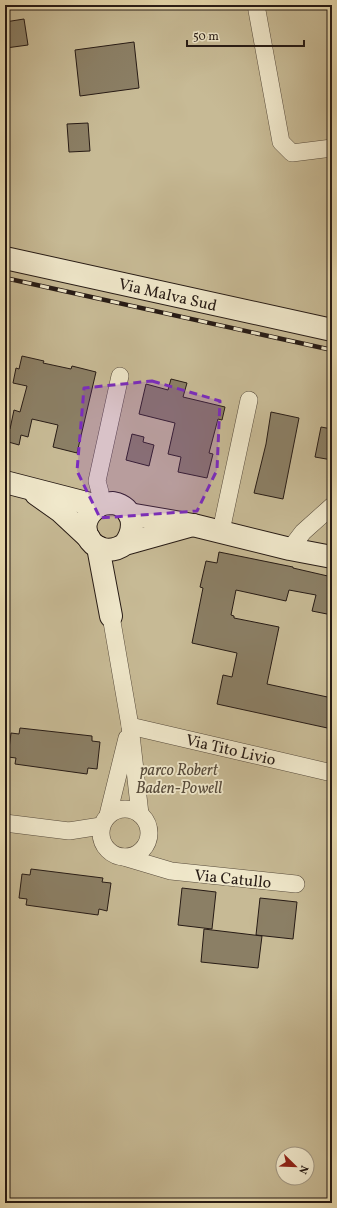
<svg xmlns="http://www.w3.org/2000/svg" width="337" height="1208" viewBox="0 0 337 1208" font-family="Vollkorn,serif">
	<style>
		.green { fill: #c7ba95; stroke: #776a55; fill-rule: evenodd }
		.building { fill: #8b7f65; stroke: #271b15 }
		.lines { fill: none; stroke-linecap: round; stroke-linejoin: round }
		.street-casing { stroke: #574b3c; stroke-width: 18 }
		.secondary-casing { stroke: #271b15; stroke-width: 24 }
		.street { stroke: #f0e8cb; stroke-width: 17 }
		.secondary { stroke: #f0e8cb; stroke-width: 22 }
		.rail-casing { stroke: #271b15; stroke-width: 4.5 }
		.rail { stroke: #f0e8cb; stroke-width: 3; stroke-dasharray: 9; stroke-linecap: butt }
		.marked { fill: #7b2cbf; fill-opacity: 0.2; stroke: #7b2cbf; stroke-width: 3; stroke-dasharray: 8 5; stroke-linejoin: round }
		.labels { text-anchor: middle; stroke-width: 3.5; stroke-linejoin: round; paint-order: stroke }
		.street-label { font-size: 16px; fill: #271b15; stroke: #f0e8cb }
		.park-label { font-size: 16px; font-style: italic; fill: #574b3b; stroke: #f0e8cb }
	</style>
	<rect width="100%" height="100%" fill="#e8dbaf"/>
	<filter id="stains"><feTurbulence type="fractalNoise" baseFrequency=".005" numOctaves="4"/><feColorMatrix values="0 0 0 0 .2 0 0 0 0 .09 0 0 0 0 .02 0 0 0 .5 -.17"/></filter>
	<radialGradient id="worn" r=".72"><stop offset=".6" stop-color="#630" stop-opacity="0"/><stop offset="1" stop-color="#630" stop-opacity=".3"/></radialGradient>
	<path class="green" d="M5 5H332V1203H5ZM283 1154H307V1178H283Z"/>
	<g class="building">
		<polygon points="24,19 28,45 6,48 5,22"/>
		<polygon points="134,42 139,88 80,96 75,50"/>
		<polygon points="88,123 90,151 69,152 67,124"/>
		<polygon points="22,356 44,361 43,363 71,369 72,366 96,372 77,453 53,447 58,425 32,419 28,437 21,435 19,445 5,441 5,428 10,429 14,410 20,412 27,386 13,383 16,368 19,369"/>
		<polygon points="171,379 187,383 183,397 225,407 222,420 218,419 209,453 213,454 207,478 178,472 181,457 168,454 175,423 139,414 146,384 168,390"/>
		<polygon points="271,412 299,418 283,499 254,493 266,444"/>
		<polygon points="321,427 332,429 332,460 315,457"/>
		<polygon points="132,434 144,437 143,442 154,445 149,466 126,460"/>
		<polygon points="219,552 293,567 293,568 332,577 332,615 312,611 316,595 289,590 286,601 236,590 231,615 234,616 234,618 279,627 267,684 332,698 332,729 217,704 223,675 232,677 237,653 192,643 203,588 200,587 206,561 217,563"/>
		<polygon points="20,728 92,736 92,741 100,742 97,769 88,768 87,774 15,764 16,758 8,757 11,733 19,734"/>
		<polygon points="31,869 103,878 102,882 111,883 107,911 99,909 98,915 26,905 27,899 19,898 22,874 30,875"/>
		<polygon points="182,888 216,892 212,929 178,925"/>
		<polygon points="260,898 297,902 293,939 256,935"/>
		<polygon points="204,929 262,936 258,968 201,962"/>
	</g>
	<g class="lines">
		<defs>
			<g id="street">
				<polyline points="256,5 281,142 292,153 332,148"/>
				<polyline points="98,506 100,492 97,481 120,376"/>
				<polyline points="221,531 249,400"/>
				<polyline points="290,549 303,532 332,506"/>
				<polyline points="111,616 130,726 140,814"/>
				<polyline points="130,726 332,773"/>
				<circle cx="125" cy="833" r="24"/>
				<polyline points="108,815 127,738"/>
				<polyline points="5,823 69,831 101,826"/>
				<polyline points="124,857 171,871 296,884"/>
			</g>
			<g id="secondary">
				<polyline points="5,258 332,330"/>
				<polyline points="5,482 98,506"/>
				<polyline points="36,494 60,511 89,538"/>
				<polyline points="129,514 193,525 290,549 332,557"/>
				<path d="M125 544C136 529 135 507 113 503 107 503 100 504 96 508 70 527 97 564 125 544L193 525"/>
				<polyline points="98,547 111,616"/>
			</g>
		</defs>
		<use href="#street" class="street-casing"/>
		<use href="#secondary" class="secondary-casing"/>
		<use href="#street" class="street"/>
		<use href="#secondary" class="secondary"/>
		<defs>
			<polyline id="rail" points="5,278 332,350"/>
		</defs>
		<use href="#rail" class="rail-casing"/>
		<use href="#rail" class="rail"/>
	</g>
	<path class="marked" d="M152 381 220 401 217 470 197 511 100 518 77 471 84 388Z"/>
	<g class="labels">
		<g class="street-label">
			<text transform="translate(168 294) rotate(13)" y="6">Via Malva Sud</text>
			<text transform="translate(231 749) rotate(13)" y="6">Via Tito Livio</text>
			<text transform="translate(233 878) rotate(6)" y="6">Via Catullo</text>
		</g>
		<g class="park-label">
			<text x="179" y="775">parco Robert<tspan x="179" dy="18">Baden-Powell</tspan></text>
		</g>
	</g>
	<rect width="337" height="1208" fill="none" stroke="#e8dbaf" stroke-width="20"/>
	<rect x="6" y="6" width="325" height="1196" fill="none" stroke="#271b15" stroke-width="2"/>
	<rect x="10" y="10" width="317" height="1188" fill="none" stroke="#271b15"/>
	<g transform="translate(295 1166) rotate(113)"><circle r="19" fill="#f0e8cb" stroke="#a09682"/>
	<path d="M0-3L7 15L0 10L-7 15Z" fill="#8f2418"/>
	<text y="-6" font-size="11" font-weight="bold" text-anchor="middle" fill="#271b15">N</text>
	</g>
	<path d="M187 40v6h117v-6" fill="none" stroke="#271b15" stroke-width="2"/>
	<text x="193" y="40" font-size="12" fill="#271b15" stroke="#f0e8cb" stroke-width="3" paint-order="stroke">50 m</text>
	<rect width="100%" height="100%" filter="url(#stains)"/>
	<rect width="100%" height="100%" fill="url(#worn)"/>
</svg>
